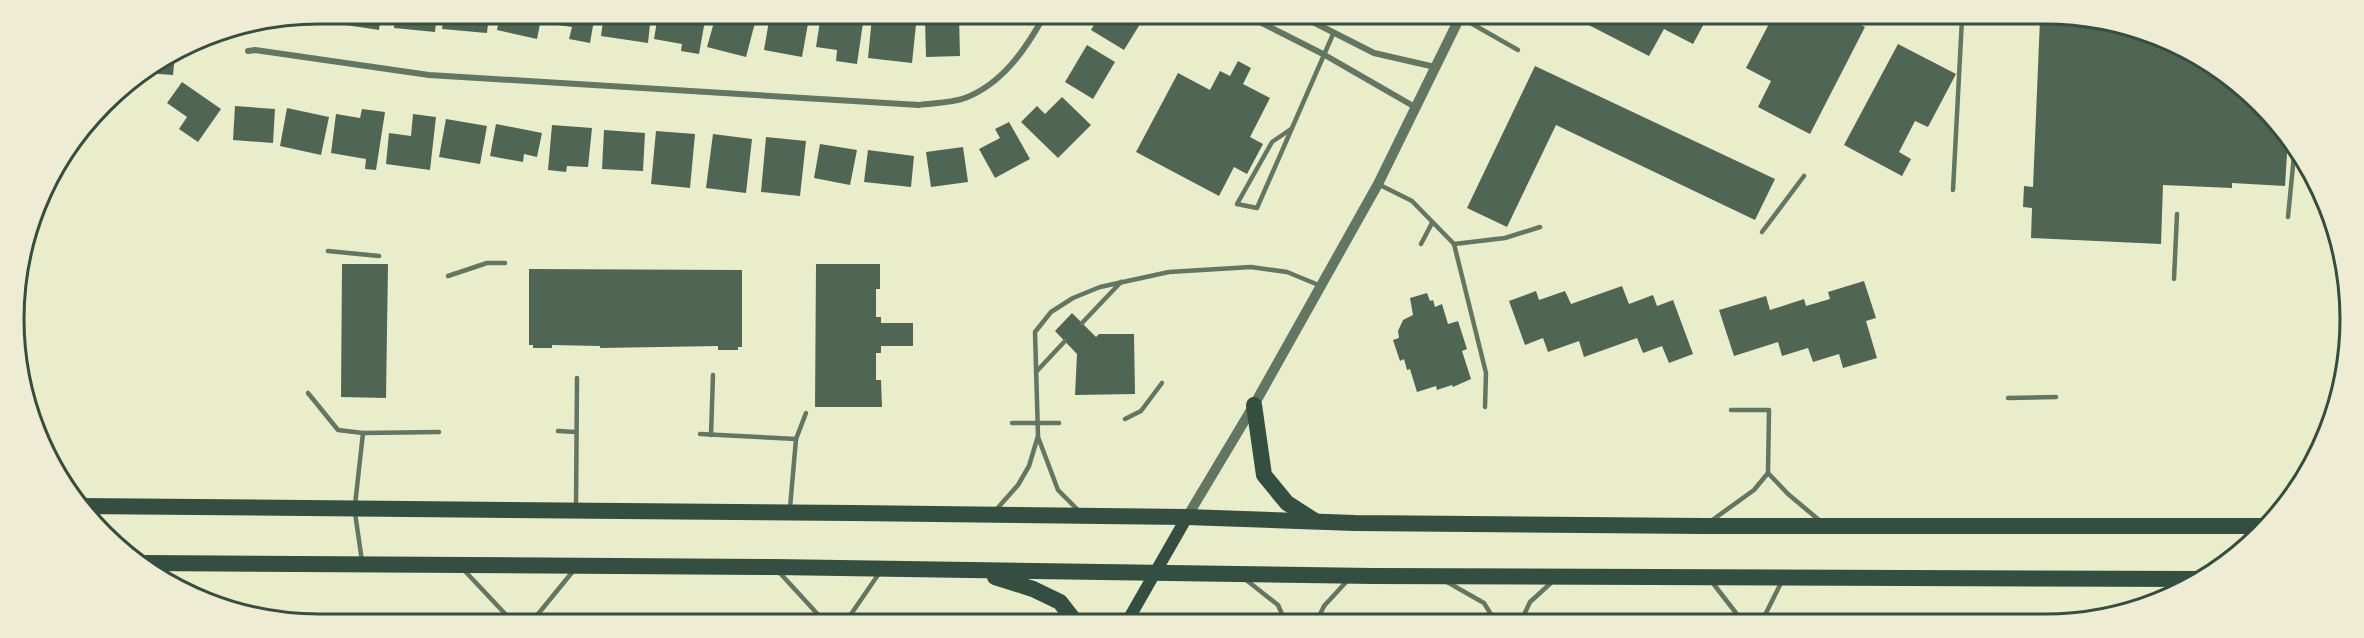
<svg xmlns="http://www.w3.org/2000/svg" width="2364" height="638" viewBox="0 0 2364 638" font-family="Roboto,sans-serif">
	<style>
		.building { fill: #4f6655 }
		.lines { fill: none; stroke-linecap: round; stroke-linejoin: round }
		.service { stroke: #617663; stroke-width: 4.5 }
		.minor { stroke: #617663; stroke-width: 6 }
		.tertiary { stroke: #617663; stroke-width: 10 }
		.secondary { stroke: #344e41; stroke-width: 12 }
		.trunk { stroke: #344e41; stroke-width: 16 }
		.rim { fill: none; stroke: #344e41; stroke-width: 3 }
	</style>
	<rect width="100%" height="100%" fill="#e9edc9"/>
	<g class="building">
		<polygon points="340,14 381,14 379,30 339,24"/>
		<polygon points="395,14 437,14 435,32 394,28"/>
		<polygon points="444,14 489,14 487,33 442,29"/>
		<polygon points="500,14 542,14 537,39 497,30"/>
		<polygon points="552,14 595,14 590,43 569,39 572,27 551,24"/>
		<polygon points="604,14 651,15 648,43 601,36"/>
		<polygon points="658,15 706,15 699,54 681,51 682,44 654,39"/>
		<polygon points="716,15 757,15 746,57 707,47"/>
		<polygon points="770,15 809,18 802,57 764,50"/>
		<polygon points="821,15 864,16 857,64 836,61 837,50 816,47"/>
		<polygon points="886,15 917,15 912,63 868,58 872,17 886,19"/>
		<polygon points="959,16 960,56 926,57 925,18"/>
		<polygon points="1099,16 1145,16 1124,50 1091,30"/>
		<polygon points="1575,18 1707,18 1693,44 1664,29 1649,56"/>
		<polygon points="1772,18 1848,18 1865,27 1810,134 1758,107 1771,81 1746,68"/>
		<polygon points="2040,19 2104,19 2214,65 2288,138 2285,186 2232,183 2232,188 2163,185 2161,244 2031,238 2032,208 2023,207 2024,186 2033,187"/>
		<polygon points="1898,44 1956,74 1928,127 1915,121 1899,152 1911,159 1902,176 1844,145"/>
		<polygon points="189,45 188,55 175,54 173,75 145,73"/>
		<polygon points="1087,45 1115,62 1093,99 1065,82"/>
		<polygon points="1238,61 1251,68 1243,84 1270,98 1250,137 1263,144 1247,174 1234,167 1219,196 1136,152 1178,73 1210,90 1220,71 1230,76"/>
		<polygon points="1535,66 1775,179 1755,220 1556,125 1507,227 1467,208"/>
		<polygon points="182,82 221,109 198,142 179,129 187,117 167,103"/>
		<polygon points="1062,97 1091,125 1058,158 1021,122 1037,106 1045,114"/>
		<polygon points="235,106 275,109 273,143 233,140"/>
		<polygon points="287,108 329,117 321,155 280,146"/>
		<polygon points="362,109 385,112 376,170 365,169 366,159 331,153 336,114 360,118"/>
		<polygon points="413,114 436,117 430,170 386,164 389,133 411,136"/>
		<polygon points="446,119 487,126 480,164 439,157"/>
		<polygon points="1009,122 1030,159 995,178 979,149 1000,138 995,129"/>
		<polygon points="496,124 542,133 537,157 524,154 523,162 490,156"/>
		<polygon points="552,125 592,128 588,167 567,166 566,172 548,170"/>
		<polygon points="604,130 645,133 643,171 602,169"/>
		<polygon points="656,131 695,134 690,188 651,184"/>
		<polygon points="713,134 752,139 746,193 706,188"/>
		<polygon points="766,137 806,141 800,196 761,192"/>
		<polygon points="820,144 857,150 850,185 814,178"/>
		<polygon points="963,147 968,182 931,187 926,152"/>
		<polygon points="868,150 914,156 911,187 864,182"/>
		<polygon points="342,264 388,264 386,398 341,397"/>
		<polygon points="816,264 880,264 880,289 876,289 876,317 881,317 881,323 913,323 913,346 881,346 881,353 876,353 876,380 881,380 882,407 815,407"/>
		<polygon points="529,269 742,270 742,347 738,347 738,350 718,350 718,346 600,348 600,346 552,345 552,348 533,348 533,345 529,345"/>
		<polygon points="1864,281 1876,318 1866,321 1877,358 1843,368 1839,354 1813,362 1808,348 1782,356 1778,342 1734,356 1719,310 1766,296 1770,310 1804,299 1806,306 1830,299 1828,292"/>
		<polygon points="1622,286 1629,304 1653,295 1657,306 1673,300 1693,354 1669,363 1662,346 1643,353 1637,338 1584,357 1579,341 1548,352 1543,338 1525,345 1509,301 1536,291 1539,300 1565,291 1571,304"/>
		<polygon points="1427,293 1430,301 1433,300 1435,307 1442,304 1448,324 1458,321 1467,349 1462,351 1471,379 1453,387 1452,385 1437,390 1436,386 1417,392 1410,369 1407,370 1404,359 1400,361 1393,340 1399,338 1398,331 1403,320 1413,315 1410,298"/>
		<polygon points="1072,313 1096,337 1099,334 1134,334 1135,394 1075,395 1077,354 1055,331"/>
	</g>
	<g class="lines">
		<g class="service">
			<polyline points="1460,17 1518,50"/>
			<polyline points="1291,129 1272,142 1237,204 1257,208 1334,32"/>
			<polyline points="1378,184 1412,201 1454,244 1505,238 1540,227"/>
			<polyline points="1953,190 1962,19"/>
			<polyline points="2288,217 2295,145"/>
			<polyline points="2325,219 2328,218"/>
			<polyline points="1762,232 1804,176"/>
			<polyline points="1421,244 1432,223"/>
			<polyline points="1454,244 1486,373 1485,407"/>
			<polyline points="328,251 379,256"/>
			<polyline points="448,276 487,263 505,263"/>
			<polyline points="2174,279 2177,214"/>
			<polyline points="1082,323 1121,282"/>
			<polyline points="1036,372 1065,341"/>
			<polyline points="308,393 338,430 363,433 439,432"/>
			<polyline points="2008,398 2056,397"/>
			<polyline points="1125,419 1141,411 1162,383"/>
			<polyline points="1012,423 1059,423"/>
			<polyline points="558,431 576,432"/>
			<polyline points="700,434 796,439 790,508"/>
			<polyline points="711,435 713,375"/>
			<polyline points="1038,437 1058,490 1078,510"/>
			<polyline points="796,439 806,413"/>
			<polyline points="1768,473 1788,494 1819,520"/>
			<polyline points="355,505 363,433"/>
			<polyline points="576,508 577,378"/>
			<polyline points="995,511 1018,485 1029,466 1038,436 1035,332 1051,312 1073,298 1100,287 1169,272 1251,267 1287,272 1321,286"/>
			<polyline points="355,513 362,561"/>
			<polyline points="1711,521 1754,490 1768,473 1769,410 1731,410"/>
			<polyline points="463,569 510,619"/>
			<polyline points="779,572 823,620"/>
			<polyline points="1245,579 1278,605 1285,621"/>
			<polyline points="1447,582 1484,603 1495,621"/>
			<polyline points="1712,582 1736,613 1738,621"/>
			<polyline points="534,619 574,570"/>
			<polyline points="847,620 880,572"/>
			<polyline points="1317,621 1324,606 1348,580"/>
			<polyline points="1521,621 1530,602 1552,582"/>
			<polyline points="1762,621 1782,581"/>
		</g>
		<g class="minor">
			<polyline points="1250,17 1323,54 1415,107"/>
			<polyline points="1303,17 1374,53 1435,67"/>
			<path d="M248 51 255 50 429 75 919 105C934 103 952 103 965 98 1002 84 1026 49 1044 16"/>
		</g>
		<polyline class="tertiary" points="1187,517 1254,405 1378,184 1460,17"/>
		<polyline class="secondary" points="1128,620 1187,517"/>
		<g class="trunk">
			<polyline points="1254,405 1264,475 1287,503 1315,521"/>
			<polyline points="78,506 852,513 1187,517 1355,523 1704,526 2268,526"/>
			<polyline points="143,563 775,567 1373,576 2199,579"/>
			<polyline points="995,577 1033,589 1060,602 1074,620"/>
		</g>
	</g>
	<path d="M0 0H2364V638H0ZM319 24H2045A295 295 0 0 1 2340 319V319A295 295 0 0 1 2045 614H319A295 295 0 0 1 24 319V319A295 295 0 0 1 319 24Z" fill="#eeecd3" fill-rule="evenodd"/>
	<path class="rim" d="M319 24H2045A295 295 0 0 1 2340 319V319A295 295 0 0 1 2045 614H319A295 295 0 0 1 24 319V319A295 295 0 0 1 319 24Z"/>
</svg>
